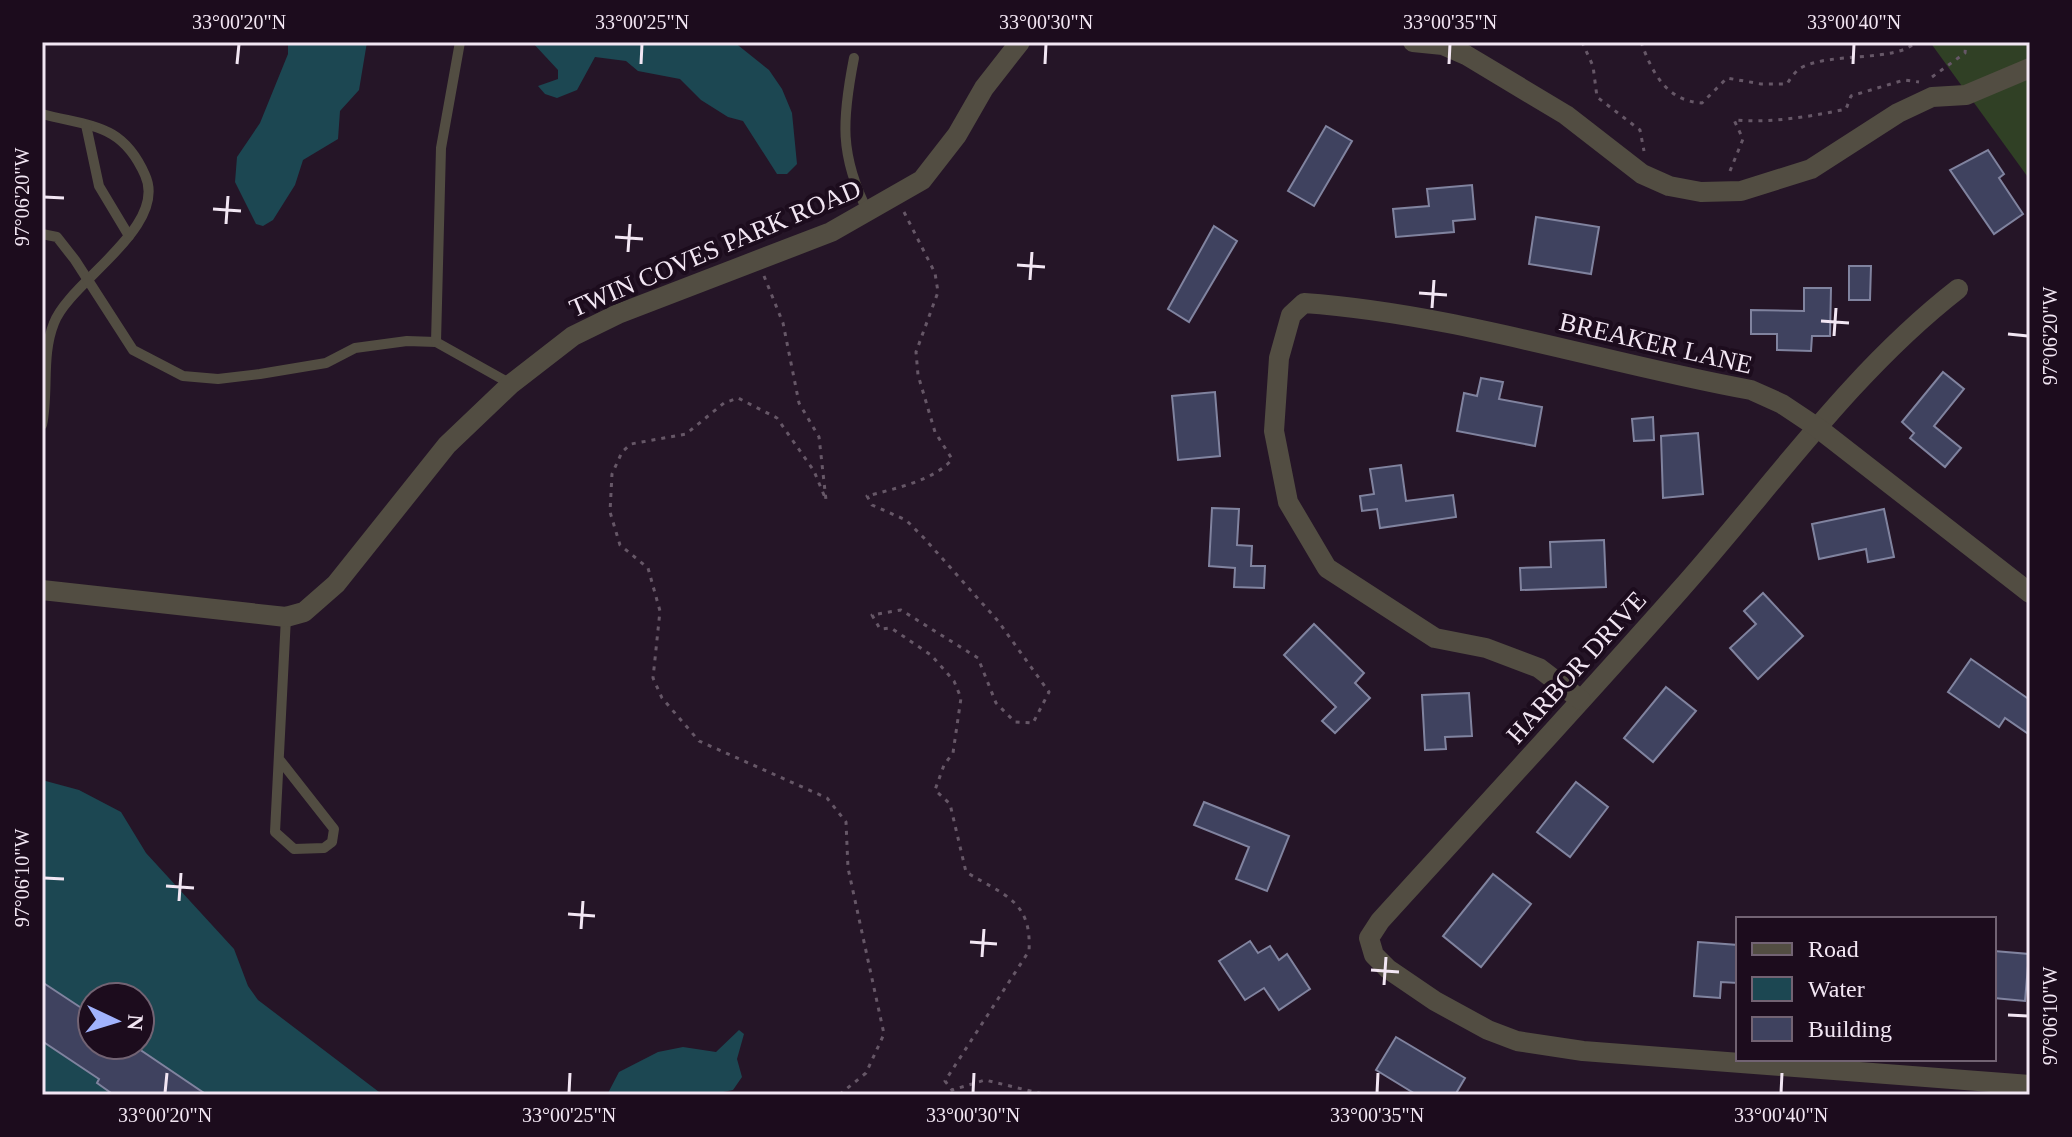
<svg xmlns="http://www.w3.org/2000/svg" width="2072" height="1137" viewBox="0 0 2072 1137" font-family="'Times New Roman',serif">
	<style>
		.green { fill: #304025 }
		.water { fill: #1c4752; fill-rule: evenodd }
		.building { fill: #3f425f; stroke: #80839f; stroke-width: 2 }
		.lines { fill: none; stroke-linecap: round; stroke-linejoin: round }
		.path { stroke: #665767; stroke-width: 3; stroke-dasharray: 4 6; stroke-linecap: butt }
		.lane { stroke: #524d42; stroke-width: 10 }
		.street { stroke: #524d42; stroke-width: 20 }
		.ticks { fill: none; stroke: #f2e6f3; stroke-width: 3 }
		.labels { text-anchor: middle; stroke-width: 8; stroke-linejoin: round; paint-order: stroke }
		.street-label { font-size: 26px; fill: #f2e6f3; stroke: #1c0c1d }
		.neatline { fill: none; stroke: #f2e6f3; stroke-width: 3 }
		.ticks-label { font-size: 20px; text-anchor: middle; fill: #f2e6f3 }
	</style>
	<rect width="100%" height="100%" fill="#251527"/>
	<polygon class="green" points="1930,42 2030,42 2030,180"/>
	<g class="water">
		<polygon points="288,42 367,42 359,90 340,111 338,139 303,160 295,185 273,220 263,226 256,224 235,182 237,157 260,123 288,54"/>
		<polygon points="532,42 734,42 769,70 782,89 792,113 797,164 787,174 777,174 743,121 728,117 701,100 680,79 638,71 626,61 595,57 577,90 557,98 545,94 538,86 558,79 558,70"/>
		<path d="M42 780 79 790 121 812 146 853 234 949 248 986 258 1000 383 1095H42ZM92 997H140V1045H92Z"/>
		<polygon points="739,1030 744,1034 737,1059 742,1077 733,1090 708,1095 607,1095 619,1072 658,1052 683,1047 716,1052"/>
	</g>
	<g class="building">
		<polygon points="1326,126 1352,141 1314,206 1288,191"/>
		<polygon points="1988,150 2004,174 1999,178 2023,214 1994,234 1950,170"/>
		<polygon points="1472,185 1475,219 1453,221 1454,232 1396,237 1393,209 1429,206 1427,189"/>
		<polygon points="1536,217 1599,227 1591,274 1529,264"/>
		<polygon points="1214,226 1237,241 1189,322 1168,309"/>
		<polygon points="1849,266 1871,266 1870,300 1849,300"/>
		<polygon points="1804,288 1831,288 1830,336 1812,336 1811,351 1777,350 1777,334 1751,334 1751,310 1804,311"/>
		<polygon points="1943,372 1964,389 1934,426 1961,448 1945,467 1910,438 1914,433 1902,422"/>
		<polygon points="1481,378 1503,382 1499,399 1542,407 1535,446 1457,431 1464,393 1477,396"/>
		<polygon points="1215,392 1220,456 1178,460 1172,396"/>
		<polygon points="1653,417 1654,440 1634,441 1632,419"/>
		<polygon points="1698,433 1703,494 1663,498 1661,436"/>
		<polygon points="1401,465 1406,501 1453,495 1456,517 1380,528 1377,509 1362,511 1360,496 1374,494 1370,469"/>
		<polygon points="1212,508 1239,509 1237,545 1252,546 1251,566 1265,566 1264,588 1234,587 1235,568 1209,566"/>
		<polygon points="1884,509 1894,557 1868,562 1866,549 1819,559 1812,524"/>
		<polygon points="1604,540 1606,587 1521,590 1520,568 1551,567 1550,542"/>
		<polygon points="1763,593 1803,636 1758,679 1730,648 1756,624 1744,611"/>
		<polygon points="1314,624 1364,673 1355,683 1370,698 1335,733 1322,721 1336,707 1284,655"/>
		<polygon points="1971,659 2030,700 2030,735 2005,718 1999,727 1948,692"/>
		<polygon points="1666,687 1696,711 1653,762 1624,738"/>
		<polygon points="1469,693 1472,736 1445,737 1446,749 1425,750 1422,695"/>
		<polygon points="1576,782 1608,807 1570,857 1537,832"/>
		<polygon points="1204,802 1289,836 1267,891 1236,879 1249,847 1194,825"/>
		<polygon points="1493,874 1531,904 1481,967 1443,936"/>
		<polygon points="1250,941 1258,953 1270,946 1279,960 1287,954 1310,989 1279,1010 1264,988 1245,1000 1219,961"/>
		<polygon points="1698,942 1738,945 1738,983 1721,982 1720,998 1694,996"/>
		<polygon points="1994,951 2029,954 2025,1001 1994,998"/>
		<polygon points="42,982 92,1015 92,1045 133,1045 207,1095 114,1095 97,1083 99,1079 42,1041"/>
		<polygon points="1396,1037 1465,1078 1455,1095 1417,1095 1376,1070"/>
	</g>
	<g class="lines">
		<g class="path">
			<polyline points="1582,42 1593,66 1597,97 1640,130 1644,151"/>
			<path d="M1641 42C1652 72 1666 101 1702 103L1727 78 1761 84H1787C1790 79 1795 72 1799 69 1827 51 1898 63 1915 42"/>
			<polyline points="1932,77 1965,53 1966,42"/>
			<path d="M1730 171 1743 139 1734 120C1771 123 1809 117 1846 109L1851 96 1904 80 1919 82"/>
			<path d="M904 212 935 273 938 292 916 352 918 375 935 432 952 459C936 480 893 489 867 496L872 505 906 520 924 538 998 621 1049 692 1033 723 1015 722 996 703 978 658 901 610 872 615 880 629 891 628 931 655 954 681 961 698 953 753 944 765 935 790 950 804 966 872C1003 895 1032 900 1029 951L945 1081 952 1090 985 1080 1047 1095"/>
			<polyline points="764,276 783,323 799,403 819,437 826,500 814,471 777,418 738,398 724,403 686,434 631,444 622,452 612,474 610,512 620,545 648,568 660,611 653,678 662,698 699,741 827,798 846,822 848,868 884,1034 866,1073 839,1095"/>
		</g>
		<g class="lane">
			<path d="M854 58C842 119 839 155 868 212"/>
			<path d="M42 114C91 127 122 123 145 175 169 227 69 282 54 323 41 355 49 392 42 425"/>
			<polyline points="86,125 99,186 129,236"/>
			<polyline points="42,234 57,237 75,260 133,350 183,376 218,379 260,374 326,363 355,348 407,341 436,342 511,384"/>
			<polyline points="436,342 441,148 460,42"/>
			<polyline points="279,759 334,829 332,842 324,848 294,849 275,832 286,617"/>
		</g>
		<g class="street">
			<polyline points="1413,42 1443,45 1466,55 1566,115 1642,174 1669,186 1701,192 1741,191 1811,169 1898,113 1932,97 1966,95 2030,68"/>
			<path d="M1958 289C1850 373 1770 489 1680 590 1581 702 1480 811 1380 921L1369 938 1374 955 1388 969 1435 1001 1488 1030 1517 1041 1583 1051 2030 1085"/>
			<polyline points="42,590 286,617 304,612 336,584 447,445 511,384 573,336 618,314 831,232 922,180 957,135 984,88 1020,42"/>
			<path d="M1581 700 1539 668 1486 648 1435 638 1327 568 1288 502 1274 431 1279 358 1291 315 1304 303C1457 314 1602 363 1751 390L1782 404 1818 428 2030 593"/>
		</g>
	</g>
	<path class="ticks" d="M237 64 239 44M641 64 642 44M1045 64 1046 44M1449 64 1450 44M1853 64 1854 44M44 197 64 198M213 209 241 211M226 224 228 196M615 237 643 239M628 252 630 224M1017 265 1045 267M1030 280 1032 252M1419 293 1447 295M1432 308 1434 280M1821 321 1849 323M2008 334 2028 336M1834 336 1836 308M44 878 64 879M166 886 194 888M179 901 181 873M568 914 595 916M581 929 583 901M970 942 997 944M982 957 984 929M1371 970 1399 972M1384 985 1386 957M2008 1015 2028 1016M165 1093 167 1073M569 1093 570 1073M973 1093 974 1073M1377 1093 1378 1073M1781 1093 1782 1073"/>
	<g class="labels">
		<g class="street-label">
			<text transform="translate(715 248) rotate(-23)" y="9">TWIN COVES PARK ROAD</text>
			<text transform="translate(1656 343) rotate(13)" y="9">BREAKER LANE</text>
			<text transform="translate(1576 667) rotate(-48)" y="9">HARBOR DRIVE</text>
		</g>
	</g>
	<rect width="2072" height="1137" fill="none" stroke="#1c0c1d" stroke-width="88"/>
	<rect x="1736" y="917" width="260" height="144" fill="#1c0c1d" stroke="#726373" stroke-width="2"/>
	<rect x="1752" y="943" width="40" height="12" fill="#524d42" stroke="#726373" stroke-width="2"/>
	<text x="1808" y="957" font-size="24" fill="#f2e6f3">Road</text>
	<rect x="1752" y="977" width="40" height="24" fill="#1c4752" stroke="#726373" stroke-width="2"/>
	<text x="1808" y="997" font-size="24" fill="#f2e6f3">Water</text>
	<rect x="1752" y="1017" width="40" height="24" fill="#3f425f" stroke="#726373" stroke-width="2"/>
	<text x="1808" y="1037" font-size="24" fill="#f2e6f3">Building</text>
	<g transform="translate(116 1021) rotate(94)"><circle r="38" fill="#1c0c1d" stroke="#726373" stroke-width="2"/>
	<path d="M0-6L14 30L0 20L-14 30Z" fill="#a1b3fd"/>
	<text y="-12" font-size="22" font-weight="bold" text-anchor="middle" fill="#f2e6f3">N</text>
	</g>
	<rect x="44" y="44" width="1984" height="1049" class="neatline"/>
	<g class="ticks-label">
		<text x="239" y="29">33°00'20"N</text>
		<text x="642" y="29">33°00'25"N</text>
		<text x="1046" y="29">33°00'30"N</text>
		<text x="1450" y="29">33°00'35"N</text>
		<text x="1854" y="29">33°00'40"N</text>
		<text transform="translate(22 197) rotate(-90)" y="7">97°06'20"W</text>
		<text transform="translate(2050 336) rotate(-90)" y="7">97°06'20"W</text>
		<text transform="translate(22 878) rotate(-90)" y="7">97°06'10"W</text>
		<text transform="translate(2050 1016) rotate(-90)" y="7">97°06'10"W</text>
		<text x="165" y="1122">33°00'20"N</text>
		<text x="569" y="1122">33°00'25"N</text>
		<text x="973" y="1122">33°00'30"N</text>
		<text x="1377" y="1122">33°00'35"N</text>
		<text x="1781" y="1122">33°00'40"N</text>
	</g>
</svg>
